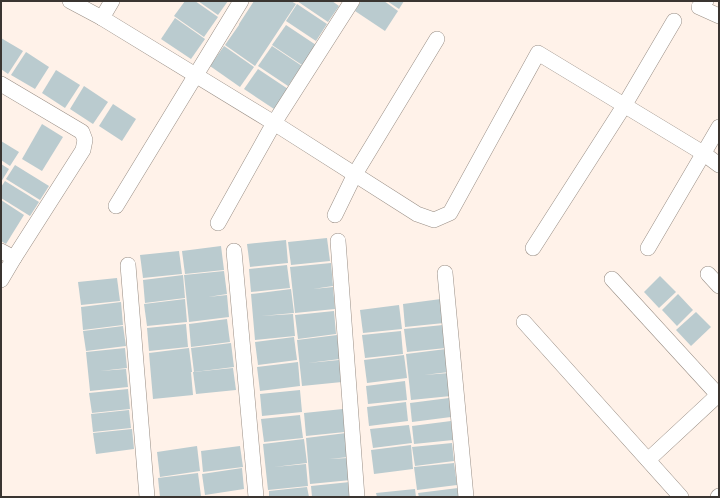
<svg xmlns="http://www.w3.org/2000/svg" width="720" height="498" viewBox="0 0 720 498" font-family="Lora,serif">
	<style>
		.building { fill: #bacbcf }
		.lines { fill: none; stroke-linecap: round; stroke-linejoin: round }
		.minor-casing { stroke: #998e85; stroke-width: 16 }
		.minor { stroke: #fff; stroke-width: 15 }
	</style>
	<rect width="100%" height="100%" fill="#fff2e9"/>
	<g class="building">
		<polygon points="185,1 195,1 218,17 204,37 174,16"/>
		<polygon points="198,1 228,1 218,15"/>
		<polygon points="254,1 291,1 296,4 255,66 225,45 239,25 239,24"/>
		<polygon points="297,1 332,1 339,6 328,22"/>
		<polygon points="361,1 384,1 398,11 385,31 355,11"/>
		<polygon points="387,1 404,1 399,9"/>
		<polygon points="297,4 327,24 316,41 286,21"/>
		<polygon points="175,18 205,39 191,59 161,39"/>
		<polygon points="286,25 316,45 302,65 272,45"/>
		<polygon points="1,38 23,51 8,74 1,69"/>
		<polygon points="224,46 254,67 240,87 210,66"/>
		<polygon points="272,46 302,66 288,86 258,66"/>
		<polygon points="26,52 49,67 35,89 11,75"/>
		<polygon points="258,69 288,89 274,109 244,89"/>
		<polygon points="56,70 80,85 65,108 42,93"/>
		<polygon points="84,86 108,102 93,124 70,109"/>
		<polygon points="113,104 136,119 122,141 99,126"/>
		<polygon points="42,124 63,137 42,171 22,159"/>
		<polygon points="1,141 19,152 10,166 1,160"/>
		<polygon points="1,164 9,169 1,182"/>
		<polygon points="15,165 49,186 40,200 6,179"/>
		<polygon points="5,181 39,202 30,216 1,198 1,187"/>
		<polygon points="1,200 24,215 6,244 1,241"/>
		<polygon points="327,238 330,261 291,265 288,242"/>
		<polygon points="286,240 288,263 250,267 247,244"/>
		<polygon points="221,246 224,270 185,274 182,251"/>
		<polygon points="179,251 182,274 143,278 140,255"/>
		<polygon points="331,263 333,286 313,289 333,287 335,309 295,313 290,267"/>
		<polygon points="287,265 290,288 251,292 249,269"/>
		<polygon points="224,271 227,294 208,297 227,295 229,317 189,322 184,275"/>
		<polygon points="183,275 185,298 145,303 143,280"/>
		<polygon points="660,276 676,292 659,308 644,292"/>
		<polygon points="117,278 120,301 81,305 78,282"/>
		<polygon points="291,289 294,313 261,316 293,314 295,336 255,340 251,294"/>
		<polygon points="678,294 693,310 677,326 662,310"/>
		<polygon points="185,299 187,322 147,326 144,304"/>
		<polygon points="441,299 444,323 405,327 403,304"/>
		<polygon points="121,302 123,325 83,330 81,307"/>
		<polygon points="399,305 402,329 363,333 360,310"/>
		<polygon points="334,311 336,334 298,339 295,315"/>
		<polygon points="696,312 711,327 691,346 676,330"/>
		<polygon points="227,319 230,342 191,347 189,324"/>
		<polygon points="186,324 188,347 149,351 147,328"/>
		<polygon points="443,325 446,348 407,352 404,329"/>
		<polygon points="123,326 126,346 86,351 83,331"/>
		<polygon points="401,331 403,354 365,358 362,335"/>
		<polygon points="337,335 340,359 308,363 339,360 342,382 302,386 297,340"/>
		<polygon points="294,337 297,360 258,365 255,342"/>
		<polygon points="231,343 234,367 194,372 191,348"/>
		<polygon points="125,348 127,368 100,371 126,369 128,387 90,391 86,352"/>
		<polygon points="189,348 192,372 172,374 191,372 193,395 153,399 149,353"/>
		<polygon points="446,349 449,372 424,375 449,373 451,396 411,400 406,354"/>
		<polygon points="404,355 407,378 367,383 364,360"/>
		<polygon points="298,362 300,386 260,391 257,367"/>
		<polygon points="233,368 236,390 196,394 193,372"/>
		<polygon points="405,381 407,400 368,404 366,386"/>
		<polygon points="128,389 130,409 92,413 89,393"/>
		<polygon points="300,390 302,412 262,416 260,394"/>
		<polygon points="449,398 451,417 412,422 410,403"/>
		<polygon points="406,402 408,421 369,426 367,407"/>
		<polygon points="343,409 345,432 306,436 304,413"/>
		<polygon points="129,410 131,428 93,432 91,414"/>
		<polygon points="300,415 303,438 264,442 261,419"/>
		<polygon points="451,421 453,440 414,444 412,426"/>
		<polygon points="409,425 412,443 373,448 370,429"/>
		<polygon points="132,429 134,449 96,454 93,433"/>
		<polygon points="346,433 349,457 329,459 348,458 351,480 310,484 306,438"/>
		<polygon points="304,439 307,463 274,467 306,464 308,486 268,490 263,444"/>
		<polygon points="452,443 454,461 415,466 412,447"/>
		<polygon points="411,445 413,469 374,474 371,450"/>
		<polygon points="197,446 200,471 160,477 157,452"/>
		<polygon points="240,446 243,467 203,472 201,451"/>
		<polygon points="454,463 457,485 417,490 414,467"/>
		<polygon points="242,468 244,489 205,495 202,474"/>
		<polygon points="198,473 201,496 189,497 160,497 158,478"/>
		<polygon points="350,482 352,497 312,497 311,486"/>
		<polygon points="307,487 309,497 269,497 269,491"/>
		<polygon points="458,488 459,497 419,497 418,493"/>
		<polygon points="415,489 416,497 377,497 376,493"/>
	</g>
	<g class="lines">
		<defs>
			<g id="minor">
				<polyline points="70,1 102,18 274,123 417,214 434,220 450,213 538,53 703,153 719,165"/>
				<polyline points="706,1 699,7 719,16"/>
				<polyline points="102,18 112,1"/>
				<polyline points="1,84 82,132 85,140 83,150 14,258 1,280"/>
				<polyline points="116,206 241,1"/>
				<polyline points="335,215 355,174 437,39"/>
				<polyline points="218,223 274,123 352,1"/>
				<polyline points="338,241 357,497"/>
				<polyline points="533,248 624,106 674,21"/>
				<polyline points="648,248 719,127"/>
				<polyline points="1,251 14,258"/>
				<polyline points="234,251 256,497"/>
				<polyline points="128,265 147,497"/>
				<polyline points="445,273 466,497"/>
				<polyline points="708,274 719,286"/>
				<polyline points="612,279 719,396"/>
				<polyline points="524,322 681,497"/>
				<polyline points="648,460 719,394"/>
				<polyline points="718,497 719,496"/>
			</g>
		</defs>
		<use href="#minor" class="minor-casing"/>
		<use href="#minor" class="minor"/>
	</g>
	<rect width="720" height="498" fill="none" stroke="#3a3531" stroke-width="4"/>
</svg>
